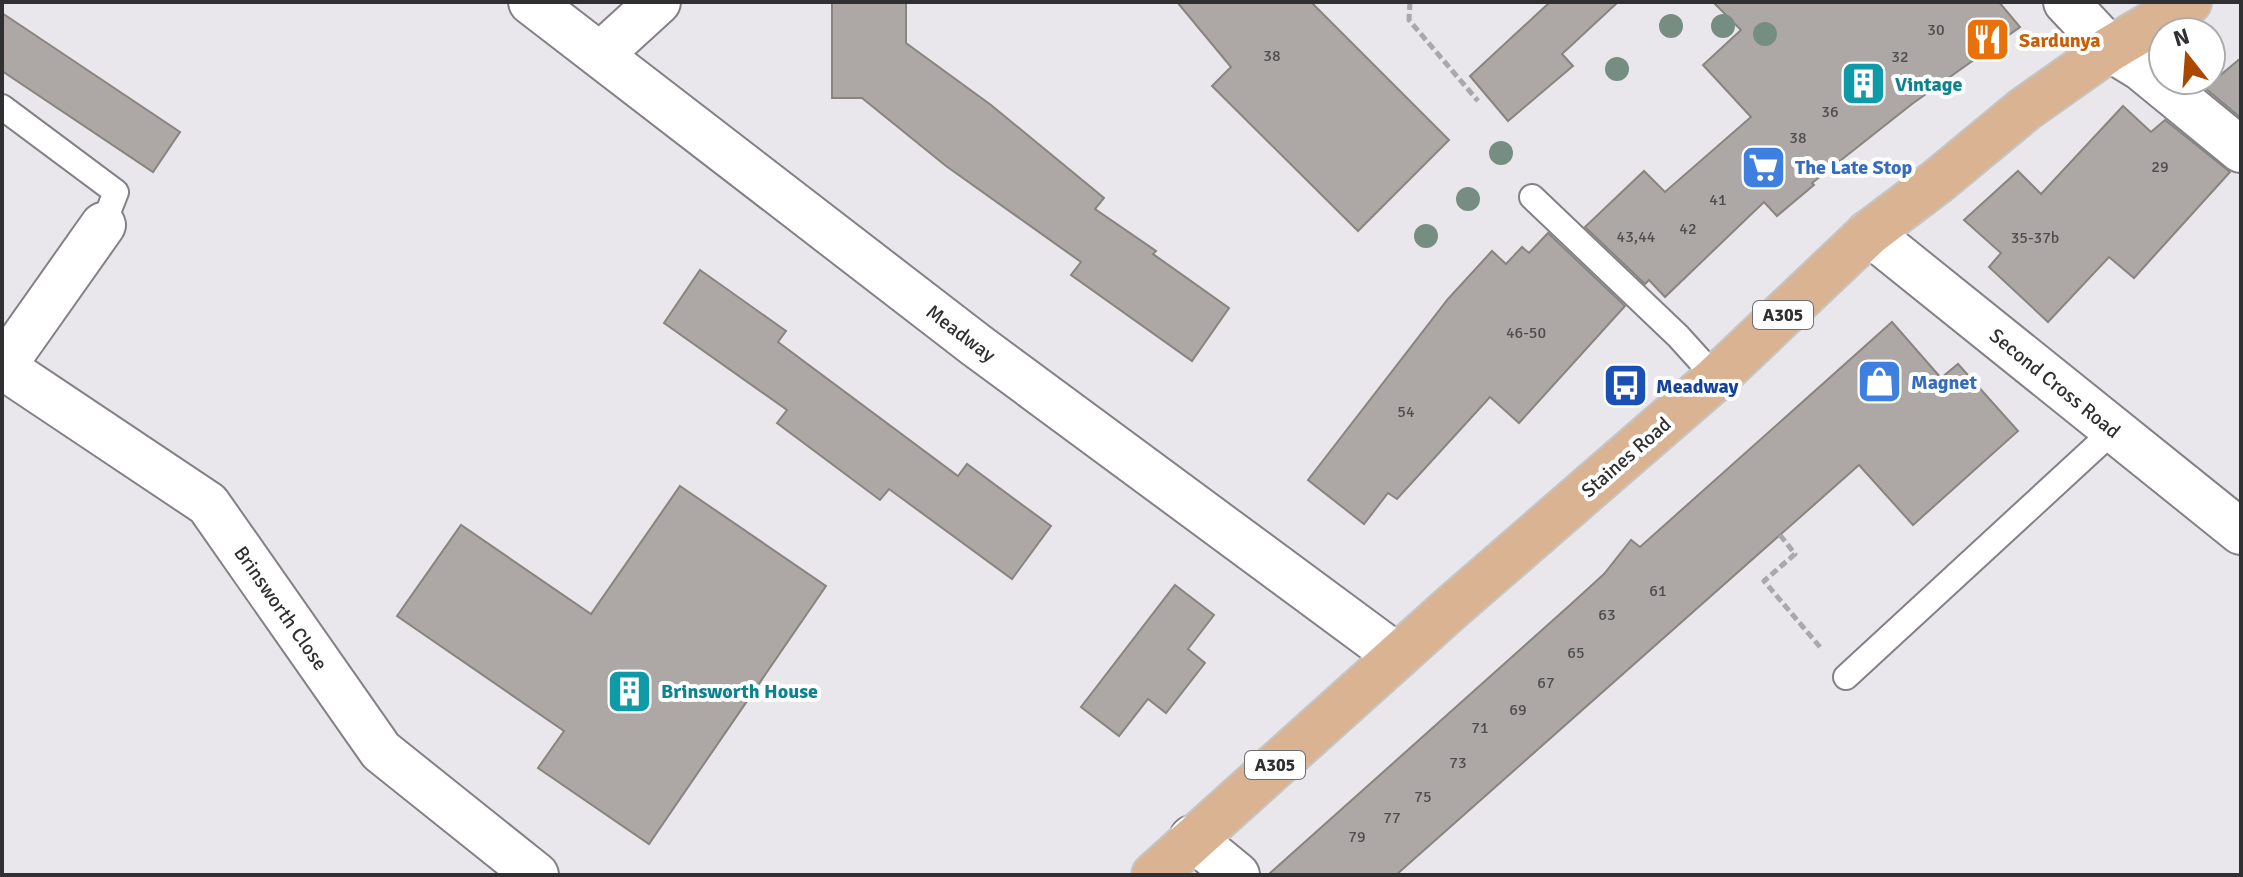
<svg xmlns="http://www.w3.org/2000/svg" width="2243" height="877" viewBox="0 0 2243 877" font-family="Signika,sans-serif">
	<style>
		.building { fill: #ada8a5; stroke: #888480; stroke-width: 2 }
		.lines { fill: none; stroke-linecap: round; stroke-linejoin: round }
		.service-casing { stroke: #848186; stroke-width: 28 }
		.minor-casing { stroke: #848186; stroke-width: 48 }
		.tertiary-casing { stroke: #848186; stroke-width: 48 }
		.primary-casing { stroke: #c5c5c5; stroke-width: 48 }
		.path { stroke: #aaa8ac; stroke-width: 5; stroke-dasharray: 8 4; stroke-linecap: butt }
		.service { stroke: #fff; stroke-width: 24 }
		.minor { stroke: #fff; stroke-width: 44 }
		.tertiary { stroke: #fff; stroke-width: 44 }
		.primary { stroke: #dab393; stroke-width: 44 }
		.tree { fill: #768e81 }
		.labels { text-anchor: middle; stroke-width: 8; stroke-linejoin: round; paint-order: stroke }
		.number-label { font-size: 16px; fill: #4f4d4e }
		.shield { fill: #fff; stroke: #6e6d6f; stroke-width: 2 }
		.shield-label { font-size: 18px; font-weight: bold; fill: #302f31 }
		.food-label { font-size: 20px; font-weight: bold; fill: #c56008; stroke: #fff; text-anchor: start }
		.culture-label { font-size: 20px; font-weight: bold; fill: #0d838f; stroke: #fff; text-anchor: start }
		.shop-label { font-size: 20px; font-weight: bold; fill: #366cbe; stroke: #fff; text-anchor: start }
		.street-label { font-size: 20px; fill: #302f31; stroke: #fff }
		.transit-label { font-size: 20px; font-weight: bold; fill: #164399; stroke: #fff; text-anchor: start }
	</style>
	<rect width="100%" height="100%" fill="#eae7ec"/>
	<g class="building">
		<polygon points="832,2 906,2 906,43 991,105 1104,198 1095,209 1156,251 1153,254 1229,308 1192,361 1071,275 1081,262 946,166 862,98 832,98"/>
		<polygon points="1177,2 1311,2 1449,140 1358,231 1212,86 1231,67"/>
		<polygon points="1550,2 1618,2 1562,54 1573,66 1508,121 1470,76"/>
		<polygon points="1713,2 1999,2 2020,27 1912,104 1812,183 1814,185 1777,216 1764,202 1665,297 1649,280 1645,284 1585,227 1644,171 1665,192 1751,117 1703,65 1741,30"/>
		<polygon points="2,13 180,132 153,172 2,71"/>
		<polygon points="2241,58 2241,118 2205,88"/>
		<polygon points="2123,106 2151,132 2165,120 2230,172 2134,278 2109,257 2048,322 1989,267 2001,253 1964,220 2018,171 2041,194"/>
		<polygon points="1548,233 1625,306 1519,423 1490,397 1397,499 1388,493 1364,524 1308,480 1448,299 1492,251 1506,264 1522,247 1529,253"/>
		<polygon points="700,270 786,331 778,342 958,476 967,464 1051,526 1012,579 889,489 880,500 777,423 787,410 664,323"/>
		<polygon points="1892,322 1941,378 1958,364 2018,431 1913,525 1859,465 1396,875 1268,875 1570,605 1604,574 1631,540 1640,547"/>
		<polygon points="680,486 826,586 649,844 538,768 564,731 397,616 461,525 591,614"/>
		<polygon points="1175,585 1214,615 1188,649 1205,663 1166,713 1148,699 1119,736 1081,707"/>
	</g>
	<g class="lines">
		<defs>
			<g id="service">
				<polyline points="2,107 116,192 103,225"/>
				<polyline points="1532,197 1678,336 1716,378"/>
				<polyline points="1846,677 2114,430"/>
			</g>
			<g id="minor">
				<polyline points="2066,2 2110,49 2141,68 2241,150"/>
				<polyline points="600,55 658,2"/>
				<polyline points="1869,233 2241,532"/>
				<polyline points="3,367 208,504 381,751 536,875"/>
				<polyline points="2,368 103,225"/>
				<polyline points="1192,838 1237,875"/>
			</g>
			<polyline id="tertiary" points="531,2 976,345 1397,656"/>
			<polyline id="primary" points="1154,875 1451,608 1716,378 1869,233 1938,181 2025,109 2110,49 2189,2"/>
		</defs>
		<use href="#service" class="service-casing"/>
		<use href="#minor" class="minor-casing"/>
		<use href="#tertiary" class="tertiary-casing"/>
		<use href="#primary" class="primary-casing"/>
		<g class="path">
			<polyline points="1410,2 1409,20 1478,101"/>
			<polyline points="1729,173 1760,205"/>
			<polyline points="1780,535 1795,554 1764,581 1820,647"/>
		</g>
		<use href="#service" class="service"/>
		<use href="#minor" class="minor"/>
		<use href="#tertiary" class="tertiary"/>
		<use href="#primary" class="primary"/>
	</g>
	<g class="tree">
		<circle cx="1671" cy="26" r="12"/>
		<circle cx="1723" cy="26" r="12"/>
		<circle cx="1765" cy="34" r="12"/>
		<circle cx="1617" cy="69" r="12"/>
		<circle cx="1501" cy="153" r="12"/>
		<circle cx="1468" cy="199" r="12"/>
		<circle cx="1426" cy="236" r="12"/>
	</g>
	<defs>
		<symbol id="restaurant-square" viewBox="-11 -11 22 22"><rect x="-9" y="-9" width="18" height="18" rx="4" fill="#e8710a" stroke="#fff"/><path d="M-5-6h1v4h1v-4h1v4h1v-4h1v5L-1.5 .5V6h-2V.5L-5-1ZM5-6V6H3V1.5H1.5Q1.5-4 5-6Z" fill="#fff"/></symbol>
		<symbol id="building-square" viewBox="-11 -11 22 22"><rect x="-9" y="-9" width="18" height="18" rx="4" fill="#0f9aa8" stroke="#fff"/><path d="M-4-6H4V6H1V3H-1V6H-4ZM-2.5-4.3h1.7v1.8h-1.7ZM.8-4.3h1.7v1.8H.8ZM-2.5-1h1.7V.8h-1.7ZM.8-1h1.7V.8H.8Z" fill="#fff"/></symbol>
		<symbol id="supermarket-square" viewBox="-11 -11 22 22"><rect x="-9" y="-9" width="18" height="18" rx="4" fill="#3f7fe0" stroke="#fff"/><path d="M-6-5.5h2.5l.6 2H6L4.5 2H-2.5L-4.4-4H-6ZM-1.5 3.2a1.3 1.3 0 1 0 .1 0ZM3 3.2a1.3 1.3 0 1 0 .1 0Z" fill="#fff"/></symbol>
		<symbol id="shop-square" viewBox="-11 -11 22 22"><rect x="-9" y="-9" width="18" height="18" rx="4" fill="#3f7fe0" stroke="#fff"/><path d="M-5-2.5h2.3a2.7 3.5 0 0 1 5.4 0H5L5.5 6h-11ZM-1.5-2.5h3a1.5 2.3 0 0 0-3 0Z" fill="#fff"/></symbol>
		<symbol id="bus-square" viewBox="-11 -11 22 22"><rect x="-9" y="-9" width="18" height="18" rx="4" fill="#1a4fb4" stroke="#fff"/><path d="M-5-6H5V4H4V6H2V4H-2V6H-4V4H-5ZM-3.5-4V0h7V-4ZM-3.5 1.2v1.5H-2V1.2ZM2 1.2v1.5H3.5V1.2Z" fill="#fff"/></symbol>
	</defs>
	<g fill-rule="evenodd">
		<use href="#restaurant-square" x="1962" y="14" width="51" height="51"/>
		<use href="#building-square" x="1838" y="58" width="51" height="51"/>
		<use href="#supermarket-square" x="1738" y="142" width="51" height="51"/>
		<use href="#shop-square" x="1854" y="356" width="51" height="51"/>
		<use href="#bus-square" x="1600" y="360" width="51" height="51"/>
		<use href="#building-square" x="604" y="666" width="51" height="51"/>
	</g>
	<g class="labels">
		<g class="number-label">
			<text x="1936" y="35">30</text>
			<text x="1272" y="61">38</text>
			<text x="1900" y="62">32</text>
			<text x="1830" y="117">36</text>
			<text x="1798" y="143">38</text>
			<text x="2160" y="172">29</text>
			<text x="1718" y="205">41</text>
			<text x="1688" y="234">42</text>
			<text x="1636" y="242">43,44</text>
			<text x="2035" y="243">35-37b</text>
			<text x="1526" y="338">46-50</text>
			<text x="1406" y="417">54</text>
			<text x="1658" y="596">61</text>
			<text x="1607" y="620">63</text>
			<text x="1576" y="658">65</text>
			<text x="1546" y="688">67</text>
			<text x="1518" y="715">69</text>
			<text x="1480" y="733">71</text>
			<text x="1458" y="768">73</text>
			<text x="1423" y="802">75</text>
			<text x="1392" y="823">77</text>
			<text x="1357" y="842">79</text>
		</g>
		<g class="shield">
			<rect x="1753" y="301" width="60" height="28" rx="6"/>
			<rect x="1245" y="751" width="60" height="28" rx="6"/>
		</g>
		<g class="shield-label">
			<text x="1783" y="321">A305</text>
			<text x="1275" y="771">A305</text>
		</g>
		<g class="food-label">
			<text x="2019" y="47">Sardunya</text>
		</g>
		<g class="culture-label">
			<text x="1895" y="91">Vintage</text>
			<text x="661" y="698">Brinsworth House</text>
		</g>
		<g class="shop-label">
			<text x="1795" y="174">The Late Stop</text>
			<text x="1911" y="389">Magnet</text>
		</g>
		<g class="street-label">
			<text transform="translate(961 333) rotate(37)" y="7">Meadway</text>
			<text transform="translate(2055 383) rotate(39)" y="7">Second Cross Road</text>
			<text transform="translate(1626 457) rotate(-41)" y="7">Staines Road</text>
			<text transform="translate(281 608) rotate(55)" y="7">Brinsworth Close</text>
		</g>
		<g class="transit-label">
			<text x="1656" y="393">Meadway</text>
		</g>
	</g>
	<rect width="2243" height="877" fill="none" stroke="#302f31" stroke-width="8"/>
	<g transform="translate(2187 56) rotate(343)"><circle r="38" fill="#ffffff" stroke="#acacad" stroke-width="2"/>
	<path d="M0-6L14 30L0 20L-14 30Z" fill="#a94900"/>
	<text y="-12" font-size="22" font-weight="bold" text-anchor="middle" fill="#302f31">N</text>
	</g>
</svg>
